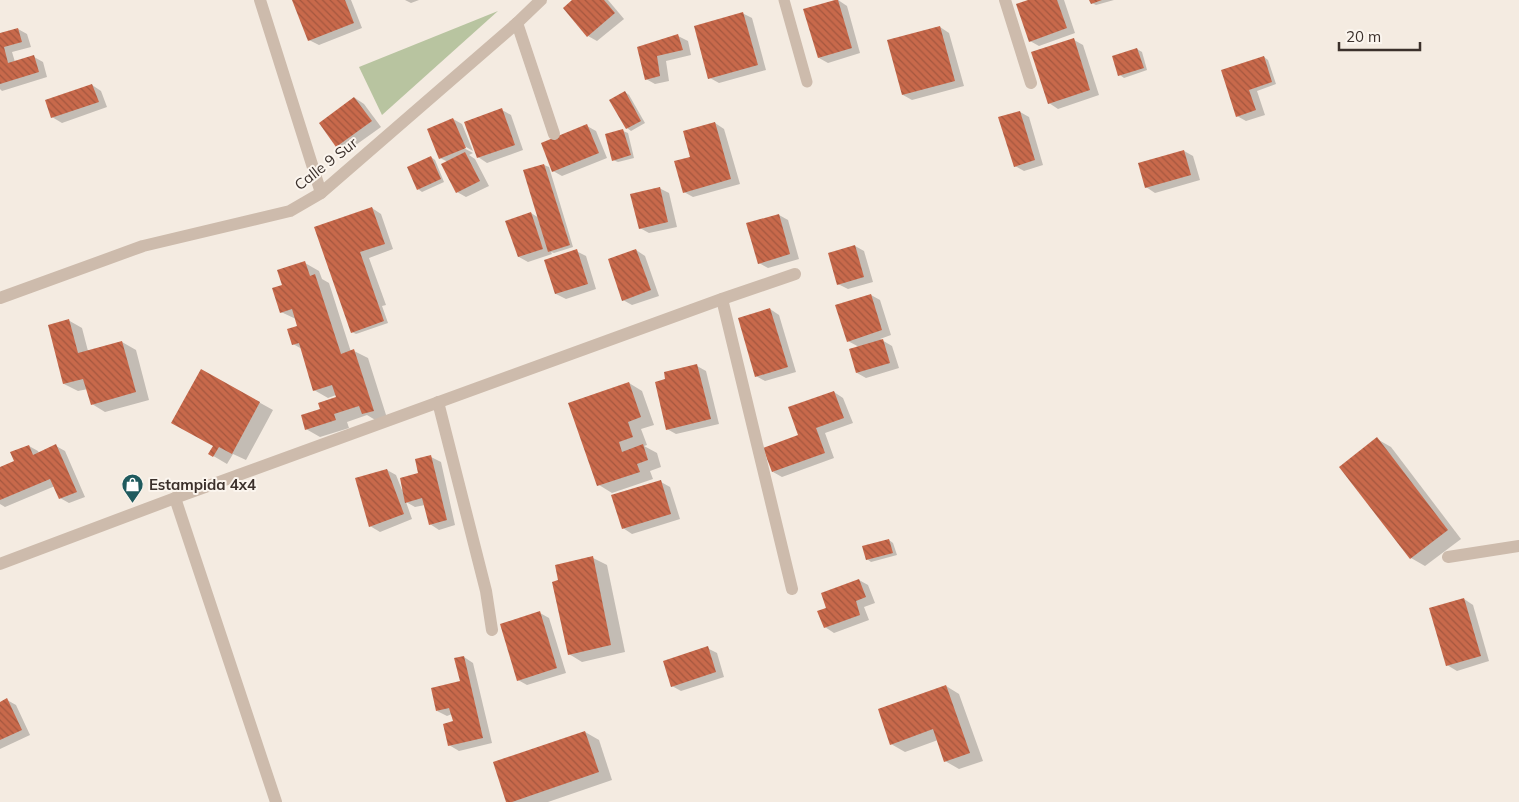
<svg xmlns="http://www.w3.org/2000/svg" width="1519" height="802" viewBox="0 0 1519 802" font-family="Mulish,sans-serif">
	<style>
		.green { fill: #b8c4a0 }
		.shadow { fill: #0003 }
		.building { fill: url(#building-back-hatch) }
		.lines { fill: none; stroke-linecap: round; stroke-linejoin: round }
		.lane { stroke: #cdbbac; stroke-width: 11 }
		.street { stroke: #cdbbac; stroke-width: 12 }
		.labels { text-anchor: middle; stroke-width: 4; stroke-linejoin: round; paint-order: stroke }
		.street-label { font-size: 15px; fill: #3b302b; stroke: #fbf5ee }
		.poi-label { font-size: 15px; font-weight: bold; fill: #3b302b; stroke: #fbf5ee; text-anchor: start }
	</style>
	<defs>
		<pattern id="building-back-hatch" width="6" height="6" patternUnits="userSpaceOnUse" patternTransform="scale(1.25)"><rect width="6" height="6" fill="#c8694b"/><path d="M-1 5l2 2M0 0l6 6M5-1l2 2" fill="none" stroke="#a4573f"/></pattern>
	</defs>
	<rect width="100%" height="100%" fill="#f4ebe1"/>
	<polygon class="green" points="498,11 382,115 359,67"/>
	<g class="shadow">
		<polygon points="294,0 351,0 362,28 319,45 309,40"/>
		<polygon points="405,0 419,0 411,3"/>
		<polygon points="574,0 608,0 624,19 597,41 588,36"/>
		<polygon points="838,0 847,6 860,53 828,63 819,58"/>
		<polygon points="1031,0 1064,0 1075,33 1039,46 1030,41"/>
		<polygon points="1091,0 1114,0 1096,5 1092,3"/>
		<polygon points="742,13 752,18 766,70 719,83 710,78"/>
		<polygon points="940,27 949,33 964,86 912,100 903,95"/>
		<polygon points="18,29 27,34 31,47 12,52 15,62 34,57 43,62 47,77 2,91 0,89 0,34"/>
		<polygon points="678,36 688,41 691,55 666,61 669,81 655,84 646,79 639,47"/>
		<polygon points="1074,40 1083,45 1099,95 1058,109 1049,103"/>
		<polygon points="1137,49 1142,52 1147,70 1124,78 1120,75"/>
		<polygon points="1264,57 1268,60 1276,84 1257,91 1265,115 1246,121 1237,116"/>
		<polygon points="92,85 101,91 107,107 62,123 52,117"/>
		<polygon points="625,92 629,95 645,123 631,131 627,128"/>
		<polygon points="355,98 364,104 381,127 346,152 337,146"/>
		<polygon points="502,110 511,115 523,150 487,163 478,157"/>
		<polygon points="1020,112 1029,117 1043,165 1024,171 1015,166"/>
		<polygon points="453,119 462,124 473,151 461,144 460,146 473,153 469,155 475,159 489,186 466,197 457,192 448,162 440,158"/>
		<polygon points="715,123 724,129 740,184 693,197 684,192 691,158"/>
		<polygon points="587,126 596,131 607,158 562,176 553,171"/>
		<polygon points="623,131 628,133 634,158 618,162 613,160"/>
		<polygon points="1184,151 1193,156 1200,180 1155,193 1146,187"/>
		<polygon points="431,157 435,160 444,182 422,192 418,189"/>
		<polygon points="544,165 549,167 573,247 554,253 551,252 552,254 528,262 519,257 531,213 539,218"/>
		<polygon points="659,188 669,193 677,227 649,233 640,228"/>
		<polygon points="372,208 381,214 393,249 369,258 386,305 382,306 388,323 356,334 352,332 315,228"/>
		<polygon points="779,215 788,220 799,259 768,268 759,263"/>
		<polygon points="855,246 864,251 873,282 848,289 838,284"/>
		<polygon points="636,250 645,256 659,296 632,305 623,300"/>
		<polygon points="576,251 586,256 596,289 566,299 556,294"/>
		<polygon points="305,263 319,271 322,279 329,283 351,352 354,351 368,358 387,418 377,421 367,415 347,422 349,428 320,437 306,429 321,410 337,398 336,395 328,398 314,390 302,349 293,344 299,326 296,319 281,312 283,285"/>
		<polygon points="871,295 880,300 891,335 880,339 892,346 899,368 866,378 857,373 859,347 848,341"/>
		<polygon points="770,309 779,315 796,372 765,381 756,376"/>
		<polygon points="68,320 82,328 88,351 122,342 136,350 149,400 105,412 92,404 88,389 78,391 64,384"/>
		<polygon points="697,366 706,371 719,424 676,434 667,429"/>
		<polygon points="201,370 273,410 246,460 233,454 227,464 210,454 214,446"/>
		<polygon points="629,383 642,391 654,425 641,429 647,445 644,446 657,453 661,467 650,471 653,479 612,493 599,485"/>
		<polygon points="834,392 843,398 853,423 825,433 834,458 782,477 773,472"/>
		<polygon points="1377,439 1391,447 1461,539 1425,566 1411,558"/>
		<polygon points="29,446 38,451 39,453 56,446 65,451 85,497 69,503 60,498 55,486 5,507 0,504 0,468 15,462"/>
		<polygon points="431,457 441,462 455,525 439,530 430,524 425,505 415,507 406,502 412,519 380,532 370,526 387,470 396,475 402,490 403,489 420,474"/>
		<polygon points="661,482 670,487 680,519 632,534 623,528"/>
		<polygon points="889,540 893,543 897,555 871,562 867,559"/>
		<polygon points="593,558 607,565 625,652 582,662 569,654 560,581"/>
		<polygon points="859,580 868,585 875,603 864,607 869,620 834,633 825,627 828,608"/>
		<polygon points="1464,599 1473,605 1489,661 1457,671 1447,665"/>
		<polygon points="540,613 549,618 566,673 527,685 518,680"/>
		<polygon points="707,648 717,653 724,677 681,691 672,686"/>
		<polygon points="464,657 473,663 492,743 459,751 449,745 454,722 452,714 447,716 437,711 461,682"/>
		<polygon points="946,686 959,694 983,761 959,769 945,761 938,740 905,752 891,744"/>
		<polygon points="7,700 16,705 30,735 0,749 0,703"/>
		<polygon points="585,732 599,740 612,780 548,802 507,802"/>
	</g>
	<g class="building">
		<polygon points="292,0 345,0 354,23 308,41"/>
		<polygon points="572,0 604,0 615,13 587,37 563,8"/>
		<polygon points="835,0 838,0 852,48 818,58 803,9"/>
		<polygon points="1028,0 1057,0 1067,28 1029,42 1016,4"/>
		<polygon points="1089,0 1102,0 1091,4"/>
		<polygon points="743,12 758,65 708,79 694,26"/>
		<polygon points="940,26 955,81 902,95 887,40"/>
		<polygon points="18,28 22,42 4,47 8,63 34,55 39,72 0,84 0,33"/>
		<polygon points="678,34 683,50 657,56 660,76 645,80 637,47"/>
		<polygon points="1074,38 1090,90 1048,104 1031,52"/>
		<polygon points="1137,48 1144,68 1118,76 1112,56"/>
		<polygon points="1264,56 1272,82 1249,90 1256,110 1236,117 1221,70"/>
		<polygon points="92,84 99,102 51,118 45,100"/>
		<polygon points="625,91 641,121 626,129 609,100"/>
		<polygon points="354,97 372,121 336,147 319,123"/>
		<polygon points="502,108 515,145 477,158 464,122"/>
		<polygon points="1020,111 1035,160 1014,167 998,117"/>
		<polygon points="453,118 466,148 439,159 427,129"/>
		<polygon points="715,122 731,179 683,193 674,161 690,157 683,131"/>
		<polygon points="587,124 599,153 552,172 541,143"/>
		<polygon points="623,129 631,155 612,161 605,134"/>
		<polygon points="1184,150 1191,175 1145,188 1138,163"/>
		<polygon points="465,152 480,181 456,193 441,164"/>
		<polygon points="431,156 441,179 417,190 407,167"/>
		<polygon points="544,164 570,245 548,252 523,170"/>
		<polygon points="660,187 668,222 639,229 630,194"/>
		<polygon points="372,207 385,244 360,252 384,321 351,333 314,227"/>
		<polygon points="531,212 543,249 518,257 505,221"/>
		<polygon points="779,214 790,254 758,264 746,223"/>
		<polygon points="855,245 864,277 837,285 828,253"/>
		<polygon points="577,249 588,284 555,294 544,260"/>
		<polygon points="636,249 651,290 622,301 608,259"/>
		<polygon points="305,261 310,276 315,274 341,354 354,349 374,411 362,414 359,406 334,414 336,420 305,430 301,415 320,409 318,403 336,397 332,385 313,391 299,343 292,345 287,329 297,326 292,309 280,313 272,288 282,285 277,270"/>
		<polygon points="871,294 882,330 847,342 835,305"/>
		<polygon points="770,308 788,367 755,377 738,318"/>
		<polygon points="69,319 78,353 122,341 136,392 91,405 83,379 63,384 48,325"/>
		<polygon points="883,339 890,363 856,373 849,349"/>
		<polygon points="697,364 711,419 666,430 655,382 665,379 664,372"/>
		<polygon points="201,369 260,402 232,454 219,447 213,457 208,454 213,446 171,423"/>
		<polygon points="629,382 641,417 628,422 633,437 619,442 622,452 643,444 648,460 637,464 640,472 597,486 568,403"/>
		<polygon points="834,391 844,418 816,428 825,453 772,472 763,448 798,435 788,407"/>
		<polygon points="1377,437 1448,530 1410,559 1339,467"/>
		<polygon points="56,444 77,492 59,499 50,479 0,500 0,467 14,461 10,452 29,445 33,455"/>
		<polygon points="431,455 447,520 429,525 422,498 405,503 400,478 418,473 415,459"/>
		<polygon points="387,469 404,514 369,527 355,478"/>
		<polygon points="661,480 671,514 622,529 611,495"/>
		<polygon points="889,539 893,553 866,560 862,546"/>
		<polygon points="593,556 611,645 568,655 552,582 558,580 555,565"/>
		<polygon points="859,579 866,597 856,601 860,615 824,628 817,611 826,608 821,593"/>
		<polygon points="1464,598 1481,656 1446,666 1429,608"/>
		<polygon points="540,611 557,668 517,681 500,624"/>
		<polygon points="708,646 716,672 671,687 663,661"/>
		<polygon points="464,656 483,738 448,746 443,724 453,721 449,708 436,711 431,688 460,681 454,658"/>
		<polygon points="946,685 970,753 944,762 933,729 890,745 878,709"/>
		<polygon points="7,698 22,730 0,740 0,702"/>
		<polygon points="585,731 599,772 512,802 506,802 493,762"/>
	</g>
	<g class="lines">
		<polyline class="lane" points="784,0 807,82"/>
		<g class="street">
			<polyline points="260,0 321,193"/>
			<polyline points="1005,0 1031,83"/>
			<polyline points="517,23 554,134"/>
			<polyline points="0,298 143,246 290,211 321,193 517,23 541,0"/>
			<polyline points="722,299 792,589"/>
			<polyline points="438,402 486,591 492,630"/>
			<polyline points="175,498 276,802"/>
			<polyline points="1448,557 1519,546"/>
			<polyline points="0,564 175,498 722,299 795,274"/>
		</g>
	</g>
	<defs>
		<symbol id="shop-pin" viewBox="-11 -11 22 30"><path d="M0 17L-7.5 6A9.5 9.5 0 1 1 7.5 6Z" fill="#1f5a5e" stroke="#fbf5ee"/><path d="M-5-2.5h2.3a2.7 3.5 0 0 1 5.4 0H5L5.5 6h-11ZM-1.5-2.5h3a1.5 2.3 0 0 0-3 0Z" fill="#fff"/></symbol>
	</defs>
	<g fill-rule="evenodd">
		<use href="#shop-pin" x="120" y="472" width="25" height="34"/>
	</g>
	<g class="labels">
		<g class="street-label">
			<text transform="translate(326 164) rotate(-38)" y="5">Calle 9 Sur</text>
		</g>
		<g class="poi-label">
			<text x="149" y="490">Estampida 4x4</text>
		</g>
	</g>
	<path d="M1339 42v8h81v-8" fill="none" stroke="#3b302b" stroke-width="2.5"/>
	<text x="1346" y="42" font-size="15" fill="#3b302b" stroke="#fbf5ee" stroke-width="4" paint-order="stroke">20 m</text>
</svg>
